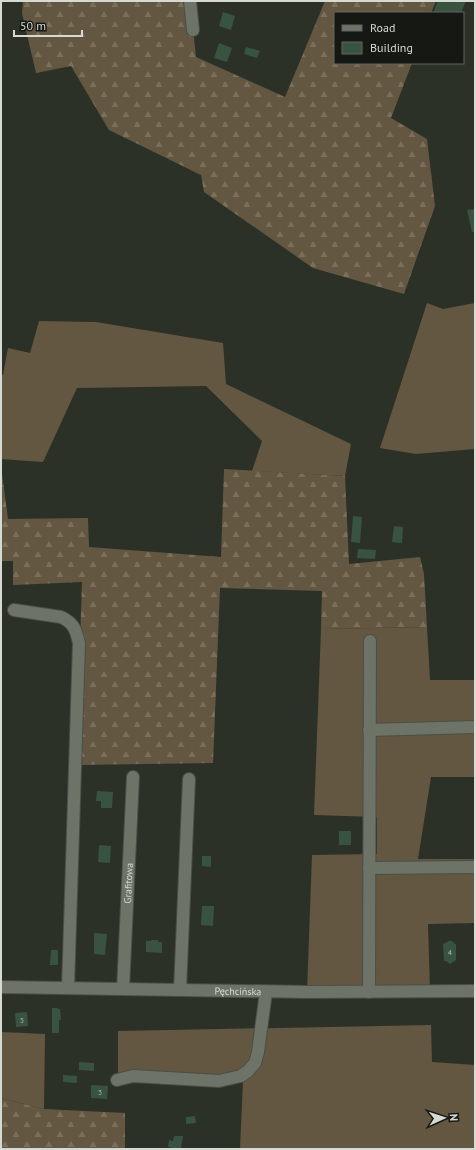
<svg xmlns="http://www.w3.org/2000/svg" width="476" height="1150" viewBox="0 0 476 1150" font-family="'PT Sans',sans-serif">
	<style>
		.grass { fill: #635741 }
		.forest { fill: url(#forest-firs) }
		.building { fill: #385340 }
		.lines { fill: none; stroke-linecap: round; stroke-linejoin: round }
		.minor-casing { stroke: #4a4f47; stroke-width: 14 }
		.minor { stroke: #6d7367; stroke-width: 12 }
		.labels { text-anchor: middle; stroke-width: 3.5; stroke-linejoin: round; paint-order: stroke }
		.number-label { font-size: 8px; fill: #aeb8ae }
		.street-label { font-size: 10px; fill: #d6dad3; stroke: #161813 }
	</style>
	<defs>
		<pattern id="forest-firs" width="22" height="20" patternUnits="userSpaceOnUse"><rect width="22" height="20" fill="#635741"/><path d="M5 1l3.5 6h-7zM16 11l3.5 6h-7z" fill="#796f5c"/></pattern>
	</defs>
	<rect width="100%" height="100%" fill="#2c3127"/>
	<g class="grass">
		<polygon points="427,303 443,309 475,303 475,449 416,454 380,448"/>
		<polygon points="39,321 96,322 223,343 226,384 351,444 345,476 252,471 262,441 206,386 77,388 43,462 1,459 1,374 3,375 8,348 30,353"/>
		<polygon points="427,627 430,680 475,680 475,777 431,777 418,859 475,859 475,923 428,924 430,990 307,992 312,855 377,854 377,817 314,815 321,629"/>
		<polygon points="431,1025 432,1062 475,1065 475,1149 240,1149 243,1081 118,1074 118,1031"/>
		<polygon points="1,1032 45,1034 44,1109 1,1098"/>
	</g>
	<g class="forest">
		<polygon points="23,1 190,1 196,57 285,97 325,1 436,1 431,13 335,13 335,63 412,63 391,118 427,139 435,206 404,294 313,268 204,192 201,175 109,130 71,66 36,73 22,13"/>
		<polygon points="1,466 8,519 88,518 89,547 221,557 224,469 345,476 349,564 420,557 424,574 427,627 321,629 322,591 220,588 213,763 76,765 82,582 13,585 13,561 1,561"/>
		<polygon points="1,1098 44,1109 125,1113 125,1149 1,1149"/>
	</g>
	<g class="building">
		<polygon points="438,1 466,1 461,13 433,13"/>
		<polygon points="223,12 235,16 231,30 219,26"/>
		<polygon points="219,43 232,48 227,62 214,58"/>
		<polygon points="246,47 260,51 257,58 244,54"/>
		<polygon points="475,209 475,232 472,232 467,210"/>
		<polygon points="353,516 362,517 360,543 351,542"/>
		<polygon points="394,526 403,527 402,543 392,542"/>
		<polygon points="358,549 376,550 375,559 357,558"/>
		<polygon points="97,791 113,792 112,808 101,808 101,801 96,801"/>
		<rect x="339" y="831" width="12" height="14"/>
		<polygon points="99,845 111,846 110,863 98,862"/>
		<polygon points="202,856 211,856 211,867 202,866"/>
		<polygon points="202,906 214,906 213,926 201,925"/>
		<polygon points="94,933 107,934 105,955 94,954"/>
		<polygon points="151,940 158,940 158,942 162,942 162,953 146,952 146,941 151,941"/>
		<polygon points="449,941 452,941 455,944 456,944 456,960 450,964 446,961 444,961 443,944"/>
		<polygon points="51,950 58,950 58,965 50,965"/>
		<polygon points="52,1008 58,1008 58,1009 60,1009 61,1020 59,1020 59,1033 52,1033"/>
		<polygon points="27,1012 28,1026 16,1027 15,1013"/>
		<polygon points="79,1062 94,1063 94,1071 79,1070"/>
		<polygon points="63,1075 77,1076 77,1083 63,1082"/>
		<polygon points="91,1085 108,1086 107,1099 91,1098"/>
		<polygon points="195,1116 196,1123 186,1124 186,1117"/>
		<polygon points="174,1136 183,1136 181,1149 172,1149 172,1148 168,1147 169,1140 173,1141"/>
	</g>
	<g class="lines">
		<defs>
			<g id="minor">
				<polyline points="190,1 193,30"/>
				<path d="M14 610 61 617C74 623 76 630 79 643L68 988"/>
				<polyline points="369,730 475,727"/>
				<polyline points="369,868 475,867"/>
				<path id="s1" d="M1 987 308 992 475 991"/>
				<path id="s2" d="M123 989 133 777"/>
				<polyline points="180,990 189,779"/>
				<polyline points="369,992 370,641"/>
				<polyline points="117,1080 133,1076 219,1081 241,1076 248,1071 255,1063 258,1052 266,992"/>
			</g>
		</defs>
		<use href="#minor" class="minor-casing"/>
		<use href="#minor" class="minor"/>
	</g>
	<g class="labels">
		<g class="number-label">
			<text x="450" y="955">4</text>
			<text x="22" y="1023">5</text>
			<text x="100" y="1095">3</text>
		</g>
		<g class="street-label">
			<text dy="4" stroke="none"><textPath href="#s2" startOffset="106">Grafitowa</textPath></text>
			<text dy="4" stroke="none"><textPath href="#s1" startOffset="237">Pęchcińska</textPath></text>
		</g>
	</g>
	<rect width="476" height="1150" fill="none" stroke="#d6dad3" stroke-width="4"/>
	<rect x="334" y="12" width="130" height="52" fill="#161813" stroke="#636660"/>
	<rect x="342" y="25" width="20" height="6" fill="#6d7367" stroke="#636660"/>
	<text x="370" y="32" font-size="12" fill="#d6dad3">Road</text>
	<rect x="342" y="42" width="20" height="12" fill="#385340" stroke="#636660"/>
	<text x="370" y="52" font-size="12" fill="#d6dad3">Building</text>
	<g transform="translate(444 1118) rotate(87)" stroke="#161813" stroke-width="3" paint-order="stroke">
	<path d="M0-3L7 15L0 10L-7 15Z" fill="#d6dad3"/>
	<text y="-6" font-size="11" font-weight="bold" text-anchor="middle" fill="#d6dad3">N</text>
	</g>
	<path d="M14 30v6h68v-6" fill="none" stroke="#d6dad3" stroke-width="2"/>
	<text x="20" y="30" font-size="12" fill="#d6dad3" stroke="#161813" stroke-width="3" paint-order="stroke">50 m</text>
</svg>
